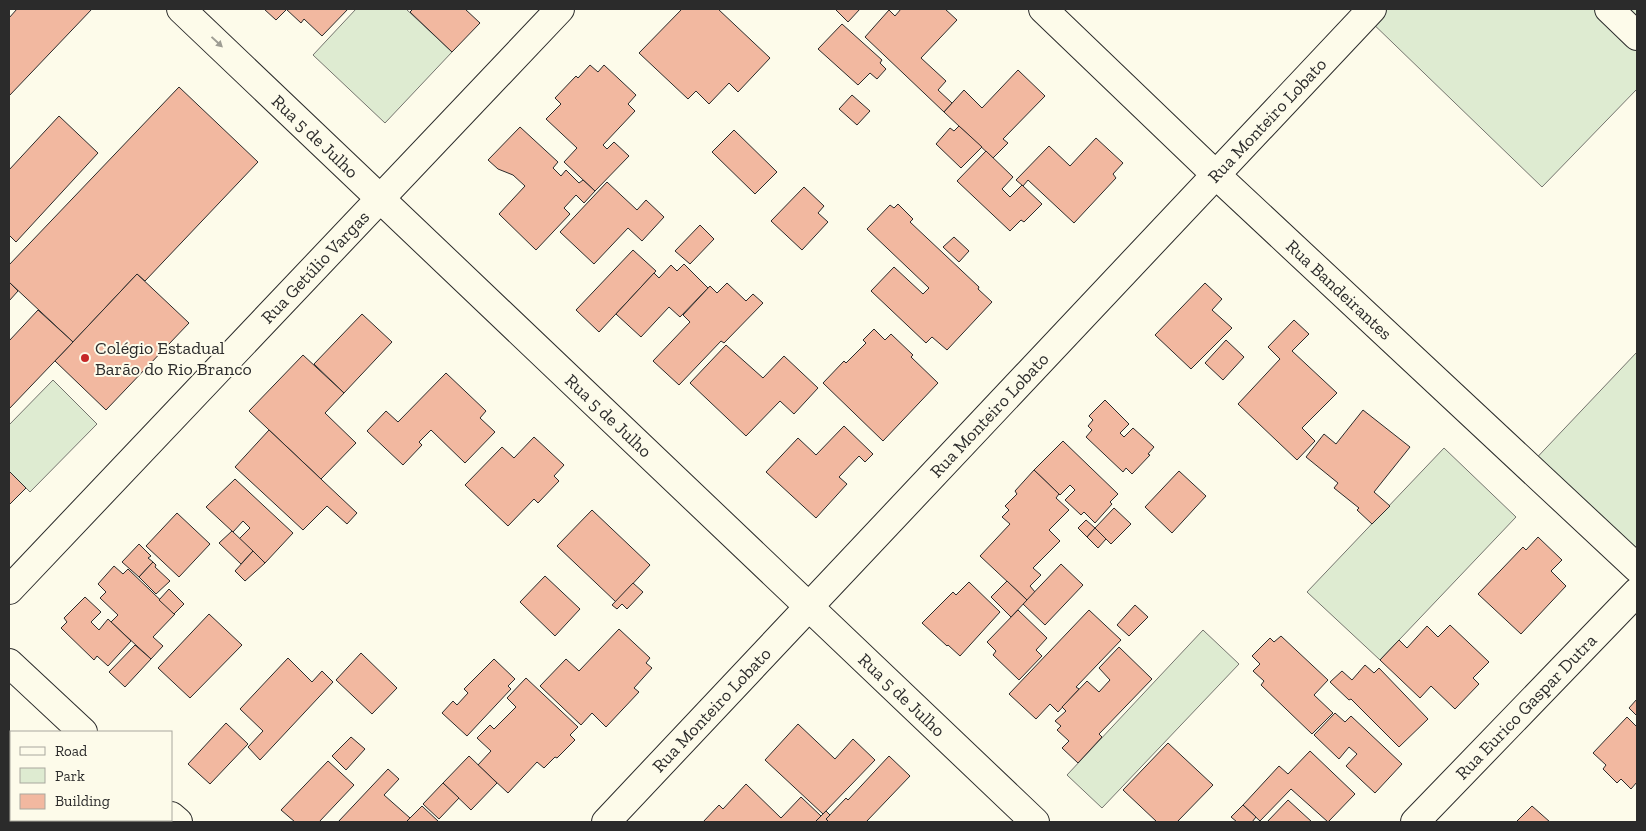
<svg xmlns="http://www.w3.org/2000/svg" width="1646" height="831" viewBox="0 0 1646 831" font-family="'Zilla Slab',serif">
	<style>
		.green { fill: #deebd1; stroke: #74746e }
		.building { fill: #f2b8a0; stroke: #2b2b2b }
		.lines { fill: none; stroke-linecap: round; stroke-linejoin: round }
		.street-casing { stroke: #2b2b2b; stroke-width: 30 }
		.secondary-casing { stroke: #2b2b2b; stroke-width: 30 }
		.street { stroke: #fdfbea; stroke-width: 28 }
		.secondary { stroke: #fdfbea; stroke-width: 28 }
		.oneway { fill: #9e9d94 }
		.poi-dot { fill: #c62828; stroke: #fdfbea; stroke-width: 2 }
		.labels { text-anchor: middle; stroke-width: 4; stroke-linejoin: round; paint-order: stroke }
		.street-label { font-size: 18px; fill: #2b2b2b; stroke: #fdfbea }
		.poi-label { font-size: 18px; fill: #2b2b2b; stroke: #fdfbea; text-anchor: start }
	</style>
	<rect width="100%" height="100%" fill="#fdfbea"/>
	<g class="green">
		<polygon points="356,9 406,9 452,52 385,123 313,55"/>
		<polygon points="1372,9 1637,9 1637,89 1542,187 1365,16"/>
		<polygon points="1637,352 1637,568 1528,467"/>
		<polygon points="53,380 97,424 30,492 9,471 9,425"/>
		<polygon points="1444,448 1516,517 1380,660 1307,592"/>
		<polygon points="1203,630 1239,664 1102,808 1067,775"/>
	</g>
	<g class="building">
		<polygon points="17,9 92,9 9,96 9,18"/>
		<polygon points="264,9 287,9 276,20"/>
		<polygon points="286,9 348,9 322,36 304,19 301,23"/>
		<polygon points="413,9 465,9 480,23 452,52 410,12"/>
		<polygon points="682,9 718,9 770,58 738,92 729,83 709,104 696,91 688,99 639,53"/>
		<polygon points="835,9 860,9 848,22"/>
		<polygon points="901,9 945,9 957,20 921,58 946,81 938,90 952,103 944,112 865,37 889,10 895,16"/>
		<polygon points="842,24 882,60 880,63 886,69 877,79 870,73 858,85 818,49"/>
		<polygon points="590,65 598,72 604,65 636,95 628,104 635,111 603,145 607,149 614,142 629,156 595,191 564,162 577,148 546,119 561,104 555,98 576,76 578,78"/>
		<polygon points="1018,70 1045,96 1003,139 1008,143 993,158 944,112 964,90 982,108"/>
		<polygon points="179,87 258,162 145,281 137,274 73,342 9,282 9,265"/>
		<polygon points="852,95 870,111 857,125 839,109"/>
		<polygon points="59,116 98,153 16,242 9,235 9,170"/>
		<polygon points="959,126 982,147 961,168 936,144 950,128 954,131"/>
		<polygon points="520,127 558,162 553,168 561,176 566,170 579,183 583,180 595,191 584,203 576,195 564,208 570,214 536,250 499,214 525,186 513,175 498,169 488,160"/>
		<polygon points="734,130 777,172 755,194 712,152"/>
		<polygon points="1096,138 1123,163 1113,174 1116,178 1074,223 1028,180 1023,186 1016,180 1049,146 1070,166"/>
		<polygon points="986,151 1013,177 1002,189 1010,197 1022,185 1042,204 1024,222 1021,220 1010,231 957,181"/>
		<polygon points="607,182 637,210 646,200 664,217 642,241 628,228 594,264 560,232"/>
		<polygon points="804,187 824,206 818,213 828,222 802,250 771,221"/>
		<polygon points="898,204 913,219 910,222 979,287 978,289 992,302 947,350 932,337 926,343 871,291 894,267 923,294 929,288 867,229 890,205 894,208"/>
		<polygon points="700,225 714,239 690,264 675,251"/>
		<polygon points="954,237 969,251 959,262 943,247"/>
		<polygon points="633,250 656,271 599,332 576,310"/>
		<polygon points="684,264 708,288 680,317 669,307 641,337 616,314 654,273 659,278 671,265 677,271"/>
		<polygon points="137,274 189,323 106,410 55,361"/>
		<polygon points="9,282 18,291 9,301"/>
		<polygon points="727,283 746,301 753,294 763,303 724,343 721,341 679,385 653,361 690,322 683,315 710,286 717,293"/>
		<polygon points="1205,283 1222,299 1212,310 1232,328 1191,369 1155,335"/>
		<polygon points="38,310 73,342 9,409 9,341"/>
		<polygon points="362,314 392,342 344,393 314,364"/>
		<polygon points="1294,320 1309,334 1292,351 1337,393 1302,428 1315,441 1297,460 1238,404 1280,359 1268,347"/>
		<polygon points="874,329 885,340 891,334 913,355 911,357 938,383 883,441 823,383 844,361 846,363 866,343 863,340"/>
		<polygon points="1226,340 1244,357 1223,380 1205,363"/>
		<polygon points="726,345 763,378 784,356 818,388 794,414 780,401 746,436 690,383"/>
		<polygon points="303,355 344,393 325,413 356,443 321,479 249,411"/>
		<polygon points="446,373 486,411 480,418 495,432 465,463 431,430 419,442 422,445 403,465 367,431 386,411 398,422"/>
		<polygon points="1105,400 1129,424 1120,433 1124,437 1133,428 1154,447 1148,454 1150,455 1132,474 1126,468 1123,472 1086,437 1092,430 1088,426 1093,420 1089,416"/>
		<polygon points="1363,410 1410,447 1374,492 1390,506 1372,524 1357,510 1359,508 1334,488 1338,483 1306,457 1324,434 1336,444"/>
		<polygon points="844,426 873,454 865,462 859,456 839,477 847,484 816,518 766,472 798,438 816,455"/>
		<polygon points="269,430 357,513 347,524 327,506 303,530 235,467"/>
		<polygon points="534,437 564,465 554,476 559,481 538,503 534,499 508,526 465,485 502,447 514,458"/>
		<polygon points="1063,441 1118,494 1110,502 1112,504 1095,523 1084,512 1081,515 1065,500 1075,490 1070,485 1060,495 1034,470"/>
		<polygon points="1034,470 1059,494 1056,498 1069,510 1049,530 1060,541 1033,568 1041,575 1030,586 1035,592 1027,600 980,556 1010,524 1002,517 1009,510 1005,506 1017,494 1015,491"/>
		<polygon points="9,471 26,488 9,505"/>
		<polygon points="1179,471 1206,496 1172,533 1145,507"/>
		<polygon points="235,479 293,533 265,563 239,539 250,528 243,521 233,532 206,507"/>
		<polygon points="1114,508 1131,524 1111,544 1095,528"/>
		<polygon points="592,510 650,565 616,602 557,546"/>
		<polygon points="177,513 210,544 179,577 146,546"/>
		<polygon points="1086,520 1095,528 1087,537 1078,528"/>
		<polygon points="1095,528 1106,539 1098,548 1087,537"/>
		<polygon points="232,531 253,551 241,564 219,543"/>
		<polygon points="1538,537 1562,560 1551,571 1566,586 1521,634 1478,594 1523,547 1526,550"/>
		<polygon points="139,544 151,556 148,558 153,562 139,577 122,562"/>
		<polygon points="253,551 265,563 245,581 235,571"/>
		<polygon points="153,562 156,565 155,567 170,581 156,594 139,577"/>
		<polygon points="1061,564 1083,585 1045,625 1023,604"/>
		<polygon points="114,566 123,574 128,569 175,614 153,637 163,646 151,659 111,622 118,615 100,598 106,592 98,584"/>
		<polygon points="545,576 580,609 555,636 520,602"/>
		<polygon points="1007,581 1027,600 1011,617 991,597"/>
		<polygon points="969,582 1000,612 960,656 948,645 947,646 922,623 953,592 956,595"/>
		<polygon points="633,583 643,592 627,609 622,604 617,609 612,605"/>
		<polygon points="169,589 184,604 174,614 159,600"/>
		<polygon points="85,597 101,612 91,622 99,630 108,619 131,641 108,666 97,656 94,660 61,628 67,622 64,618"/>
		<polygon points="1135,605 1148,617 1129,636 1117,625"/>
		<polygon points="1018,610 1047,638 1036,650 1042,656 1019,680 993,655 996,651 987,642"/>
		<polygon points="1089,610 1121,640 1076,687 1079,689 1058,712 1050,704 1036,719 1009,694"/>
		<polygon points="209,614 242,645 190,698 158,668"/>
		<polygon points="1450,625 1489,662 1473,678 1479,684 1455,709 1431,686 1420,698 1380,660 1399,640 1407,648 1427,626 1438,637"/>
		<polygon points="619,629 650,658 646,663 652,668 634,688 639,692 606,727 592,713 581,725 540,686 566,659 579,671"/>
		<polygon points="1281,636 1328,680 1314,695 1333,713 1312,734 1261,685 1264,681 1253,671 1260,664 1252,656 1270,638 1274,642"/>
		<polygon points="135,645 151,659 125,687 109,672"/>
		<polygon points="1119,647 1152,679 1099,734 1102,737 1078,763 1062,748 1069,741 1057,730 1061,726 1055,721 1066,711 1062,707 1087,681 1099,692 1110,680 1099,668"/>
		<polygon points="361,653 397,688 372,714 336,680"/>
		<polygon points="288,658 312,682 322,671 333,682 260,760 248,747 263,731 240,709"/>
		<polygon points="494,659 515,679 508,686 511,689 467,736 442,713 453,701 457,705 468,693 464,689"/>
		<polygon points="1365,665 1374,673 1379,668 1428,719 1399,747 1351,699 1349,700 1330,682 1342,671 1352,680"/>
		<polygon points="526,678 578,727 570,735 575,740 557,758 555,757 544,768 537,762 508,793 478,765 491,751 477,738 490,725 494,729 516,707 507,698"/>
		<polygon points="1637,699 1637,716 1629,708"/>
		<polygon points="1335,713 1345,722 1351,716 1402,764 1375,793 1346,766 1357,754 1349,747 1339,759 1314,735"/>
		<polygon points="1627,717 1637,727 1637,782 1631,789 1621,779 1617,783 1603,769 1606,765 1593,753"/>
		<polygon points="226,723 248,744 210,784 188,764"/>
		<polygon points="798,724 835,759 853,739 875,760 823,814 765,760"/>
		<polygon points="351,737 365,749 346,770 332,756"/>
		<polygon points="1168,743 1213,785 1177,822 1157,822 1123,790"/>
		<polygon points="9,746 11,749 11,799 9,796"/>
		<polygon points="1310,751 1355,794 1328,822 1291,789 1260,821 1243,805 1279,766 1288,774"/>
		<polygon points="469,756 497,783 471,810 443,783"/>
		<polygon points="889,756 910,776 866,822 829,822 826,819 846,798 848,800"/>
		<polygon points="328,761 354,785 319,822 295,822 281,810"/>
		<polygon points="388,769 399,779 384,795 410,818 406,822 338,822"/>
		<polygon points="443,783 459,798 439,819 423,804"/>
		<polygon points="746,784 781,818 801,797 821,816 815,822 703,822 719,805 723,809"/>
		<polygon points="1288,800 1312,822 1267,822"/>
		<polygon points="1243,805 1256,817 1252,822 1237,822 1231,817"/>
		<polygon points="422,806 439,822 406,822"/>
		<polygon points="1532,806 1550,822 1516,822"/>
		<polygon points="826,811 830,815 826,819 829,822 815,822"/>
		<polygon points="32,820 81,820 84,822 30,822"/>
	</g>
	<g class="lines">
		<defs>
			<g id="street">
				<path id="s1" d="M181 9 1035 822"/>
				<path id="s2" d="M1043 9 1215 174 1637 568"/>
				<polyline points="1609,9 1637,36"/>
				<path id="s3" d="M9 590 560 9"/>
				<path id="s4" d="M606 822 1372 9"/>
				<path id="s5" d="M1415 822 1637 592"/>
			</g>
			<g id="secondary">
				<polyline points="9,663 83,732"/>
				<polyline points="171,816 178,822"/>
			</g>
		</defs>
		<use href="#street" class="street-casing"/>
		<use href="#secondary" class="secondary-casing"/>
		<use href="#street" class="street"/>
		<use href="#secondary" class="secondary"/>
	</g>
	<defs><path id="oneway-solid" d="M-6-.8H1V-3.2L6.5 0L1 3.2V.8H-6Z" transform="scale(1.25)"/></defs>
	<use class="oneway" href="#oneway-solid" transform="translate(217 42) rotate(43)"/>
	<circle class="poi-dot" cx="85" cy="358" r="5"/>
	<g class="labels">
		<g class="street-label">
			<text dy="6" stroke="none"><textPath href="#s4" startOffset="964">Rua Monteiro Lobato</textPath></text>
			<text dy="6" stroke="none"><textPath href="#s1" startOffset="185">Rua 5 de Julho</textPath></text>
			<text dy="6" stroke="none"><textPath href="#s3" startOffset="445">Rua Getúlio Vargas</textPath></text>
			<text dy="6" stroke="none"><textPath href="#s2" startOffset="408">Rua Bandeirantes</textPath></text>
			<text dy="6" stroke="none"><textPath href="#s4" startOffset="559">Rua Monteiro Lobato</textPath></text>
			<text dy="6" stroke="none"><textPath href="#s1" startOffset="590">Rua 5 de Julho</textPath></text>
			<text dy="6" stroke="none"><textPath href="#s1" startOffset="995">Rua 5 de Julho</textPath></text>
			<text dy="6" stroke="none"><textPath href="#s5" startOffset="160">Rua Eurico Gaspar Dutra</textPath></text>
			<text dy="6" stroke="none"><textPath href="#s4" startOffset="154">Rua Monteiro Lobato</textPath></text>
		</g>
		<g class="poi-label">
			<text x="95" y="354">Colégio Estadual<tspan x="95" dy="21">Barão do Rio Branco</tspan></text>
		</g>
	</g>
	<rect width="1646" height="831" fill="none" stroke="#2b2b2b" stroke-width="20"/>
	<rect x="10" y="731" width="162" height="90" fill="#fdfbea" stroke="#a9a89e"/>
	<rect x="20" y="747" width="25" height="8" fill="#fdfbea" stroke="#a9a89e"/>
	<text x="55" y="756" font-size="15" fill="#2b2b2b">Road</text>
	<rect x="20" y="768" width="25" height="15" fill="#deebd1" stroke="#a9a89e"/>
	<text x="55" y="781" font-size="15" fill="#2b2b2b">Park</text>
	<rect x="20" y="794" width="25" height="15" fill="#f2b8a0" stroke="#a9a89e"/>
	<text x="55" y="806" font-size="15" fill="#2b2b2b">Building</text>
</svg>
